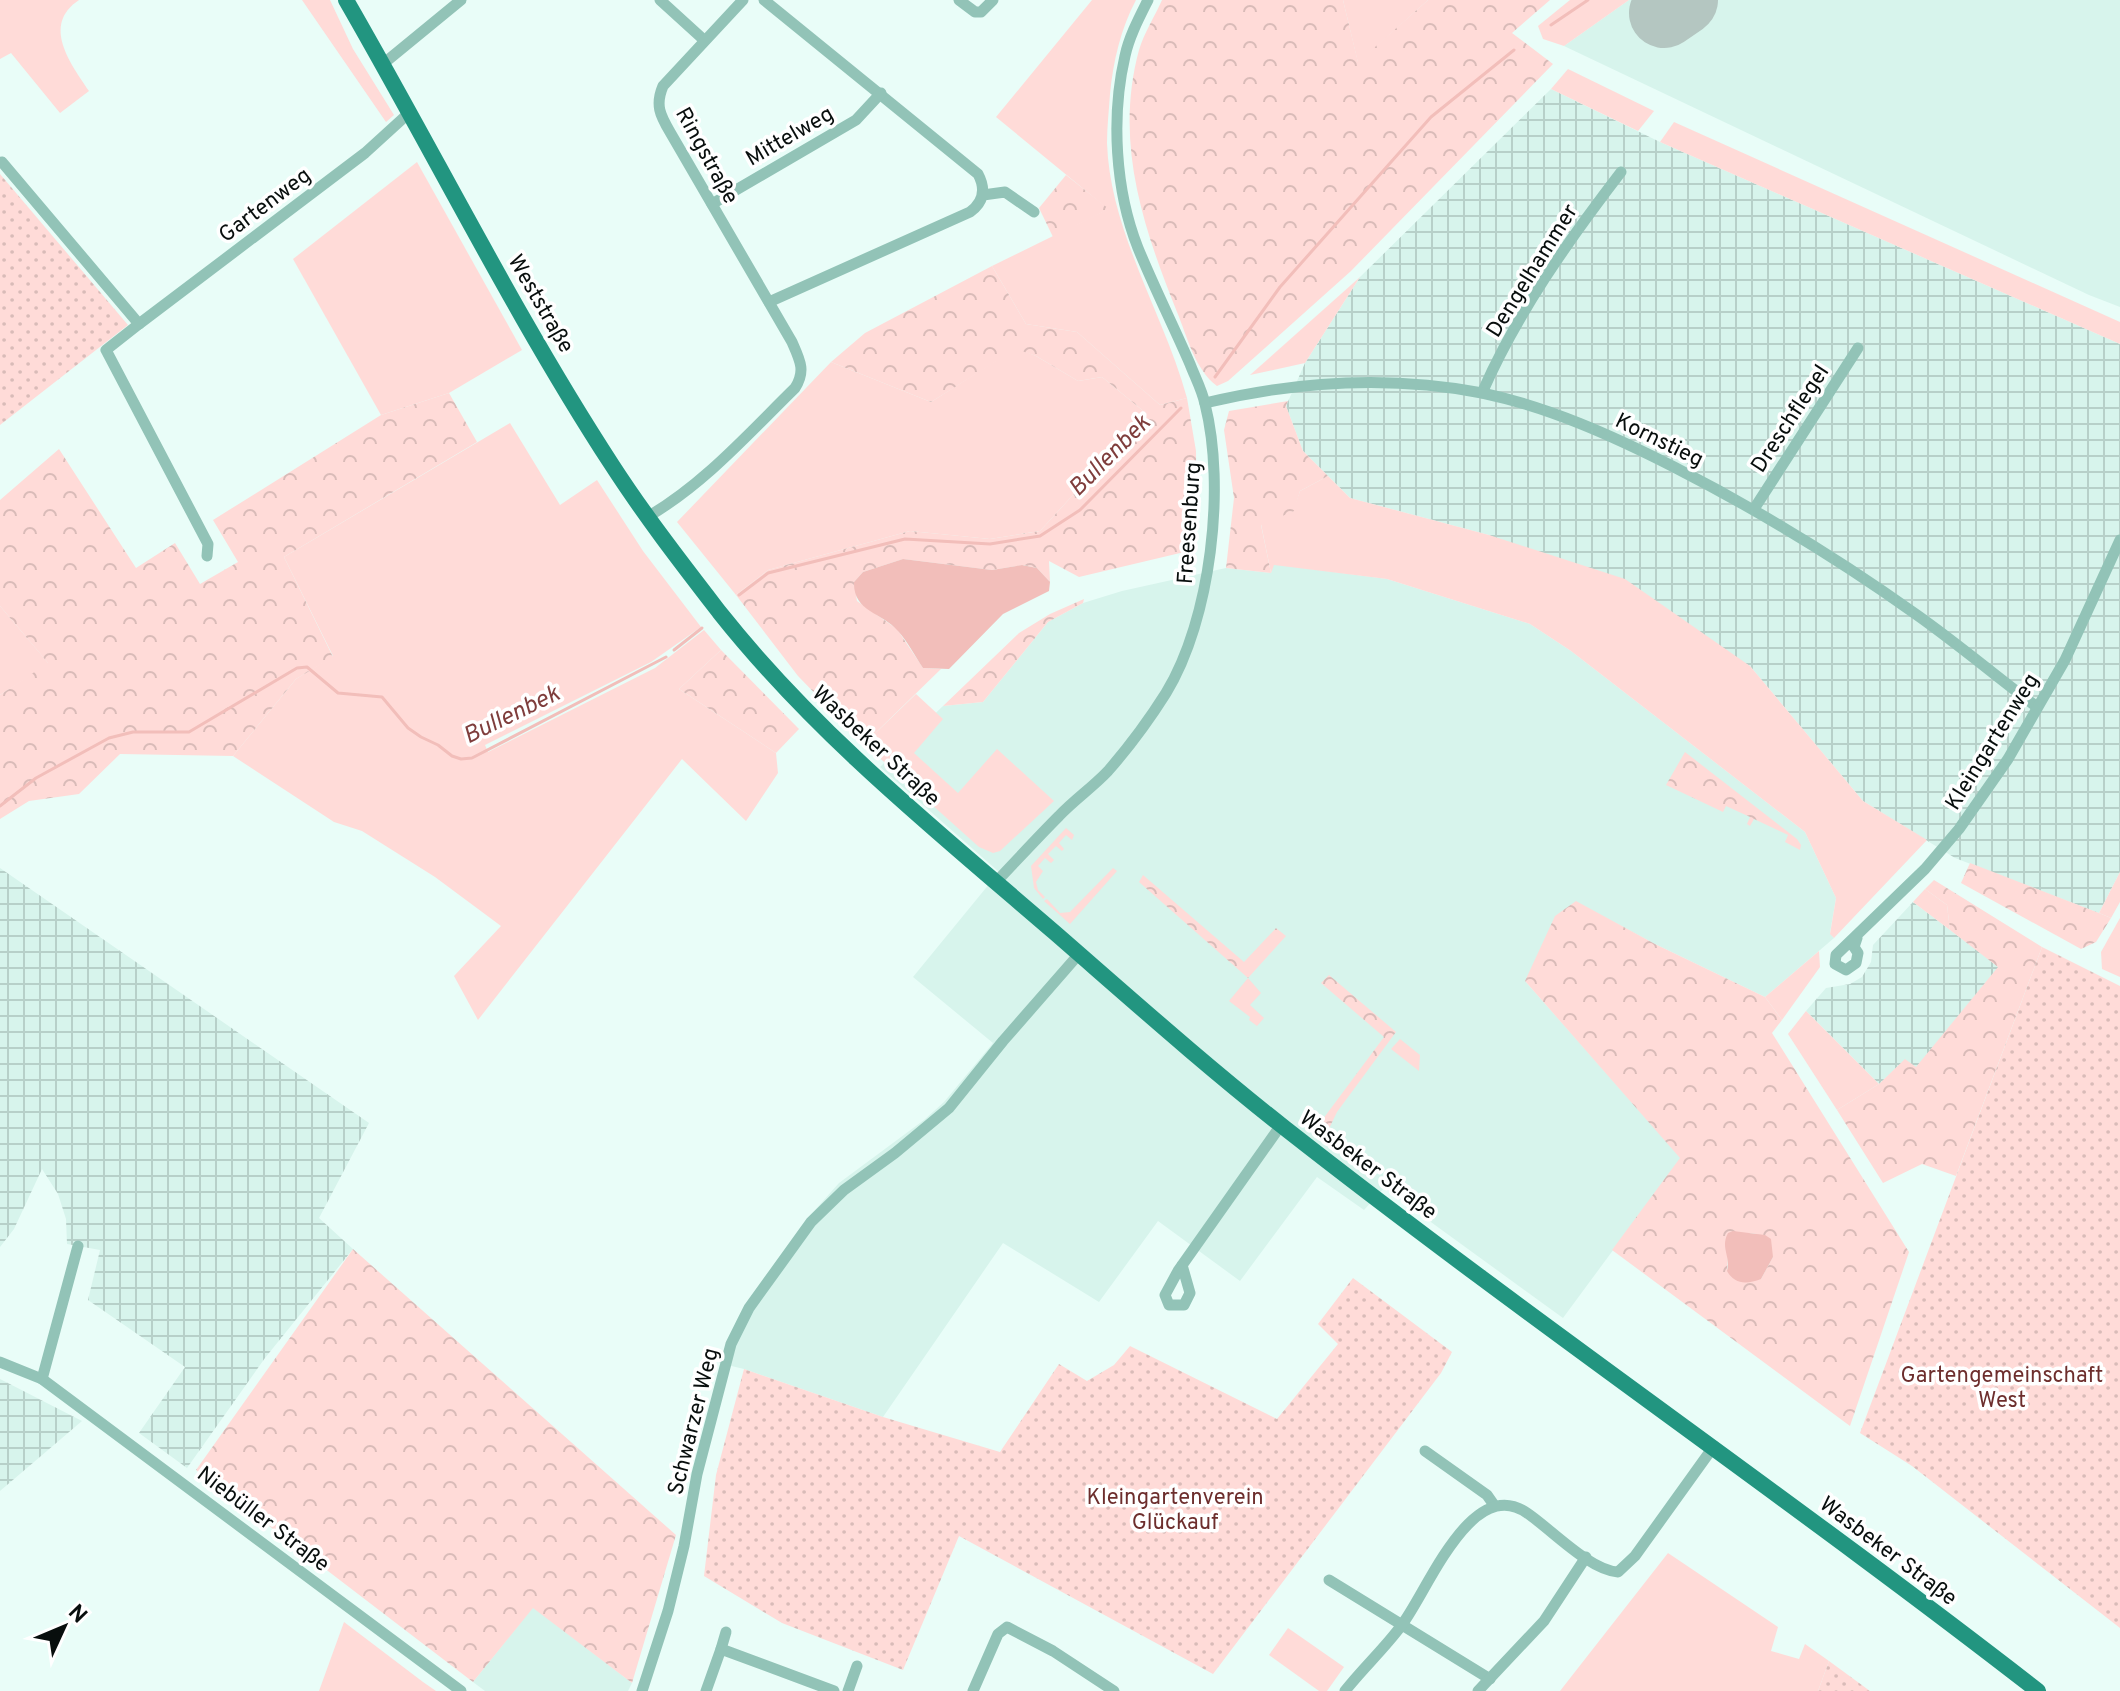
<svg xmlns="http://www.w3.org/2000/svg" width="2120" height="1691" viewBox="0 0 2120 1691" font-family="Overpass,sans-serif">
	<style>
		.built { fill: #d7f4ec }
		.industrial { fill: url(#industrial-grid) }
		.grass { fill: #ffdbd8 }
		.forest { fill: url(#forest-crowns); fill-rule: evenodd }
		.garden { fill: url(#garden-dots) }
		.water { fill: #f2beba }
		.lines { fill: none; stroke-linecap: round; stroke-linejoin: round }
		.stream { stroke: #f2beba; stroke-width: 3 }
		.runway { stroke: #b4c6c1; stroke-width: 70 }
		.street { stroke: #92c3b7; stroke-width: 11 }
		.primary { stroke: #229580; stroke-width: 16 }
		.labels { text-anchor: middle; stroke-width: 7; stroke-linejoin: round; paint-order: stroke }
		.street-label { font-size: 22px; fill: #080e0d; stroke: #fff }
		.park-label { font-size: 22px; fill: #6d2e2d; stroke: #fff }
		.water-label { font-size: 24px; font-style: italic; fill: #7f3d3c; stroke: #fff }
	</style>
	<defs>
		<pattern id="industrial-grid" width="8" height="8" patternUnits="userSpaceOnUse" patternTransform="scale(2)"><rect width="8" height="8" fill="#d7f4ec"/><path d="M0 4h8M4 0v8" fill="none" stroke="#b7d0c9"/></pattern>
		<pattern id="forest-crowns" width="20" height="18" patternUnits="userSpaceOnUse" patternTransform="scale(2)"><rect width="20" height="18" fill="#ffdbd8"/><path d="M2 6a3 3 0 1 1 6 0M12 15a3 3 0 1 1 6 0" fill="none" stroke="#d9bbb8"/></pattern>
		<pattern id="garden-dots" width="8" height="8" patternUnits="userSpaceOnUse" patternTransform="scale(2)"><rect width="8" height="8" fill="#ffdbd8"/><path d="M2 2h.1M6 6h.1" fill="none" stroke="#d9bbb8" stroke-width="1.8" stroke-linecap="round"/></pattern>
	</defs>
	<rect width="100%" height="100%" fill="#e9fdf8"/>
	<g class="built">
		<polygon points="1629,0 2120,0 2120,307 2089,295 1564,46"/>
		<polygon points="1273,564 1387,579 1530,624 1571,651 1805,832 1836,898 1830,933 1834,938 1765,997 1655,944 1576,902 1525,981 1681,1158 1563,1318 1384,1188 1364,1210 1317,1177 1240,1281 1158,1221 1099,1302 1003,1243 883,1417 744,1369 719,1363 737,1320 747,1302 807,1219 839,1183 924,1120 944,1102 993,1043 913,977 999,872 880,767 943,706 983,702 1048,622 1083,603 1122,591 1226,568 1271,573"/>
		<polygon points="533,1607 632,1683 628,1691 485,1691 473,1682"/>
	</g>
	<g class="industrial">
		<polygon points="1551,89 1660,142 2120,344 2120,872 2099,913 1955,858 1863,801 1750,666 1489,535 1350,498 1303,451 1286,406 1305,363 1360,277"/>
		<polygon points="0,868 369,1123 319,1218 353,1249 265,1358 187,1468 139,1433 185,1367 88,1300 100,1250 67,1244 66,1219 58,1194 42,1169 14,1229 0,1247"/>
		<polygon points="1913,902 1999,967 1916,1068 1905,1060 1879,1084 1806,1011 1826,988 1850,984 1862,977 1871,962 1873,945"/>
		<polygon points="0,1379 82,1421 0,1491"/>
	</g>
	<g class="grass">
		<path d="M0 0H79C41 25 71 64 89 91L60 113 11 53 0 59Z"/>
		<polygon points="302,0 330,0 353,49 394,115 386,122"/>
		<path d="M1092 0H1136C1121 28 1113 62 1110 94 1109 110 1107 126 1107 143 1110 232 1164 314 1187 398L1160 405 1077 332 1026 324 992 266 1108 209 996 117Z"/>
		<polygon points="1343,0 1428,0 1358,63"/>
		<polygon points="1570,0 1629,0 1564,46 1543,39 1538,26"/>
		<polygon points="1568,69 1654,111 1638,131 1551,89"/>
		<polygon points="1674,122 2120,322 2120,344 1660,142"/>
		<polygon points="417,162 522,350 449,393 381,415 293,259"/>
		<polygon points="1360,277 1305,363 1250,375"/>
		<polygon points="1016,348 1036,356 1078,381 1102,377 1147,414 1040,531 990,539 910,531 768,570 736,595 677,522 831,362 931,402"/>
		<polygon points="510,423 560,505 597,480 643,551 701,627 651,662 485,745 488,752 655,668 704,630 721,650 679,689 776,753 778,773 746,821 682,759 478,1020 454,976 501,926 435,877 362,831 334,822 233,756 296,679 333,656 284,557"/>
		<polygon points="1328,476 1350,498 1489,535 1625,579 1750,666 1863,801 1927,840 1834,938 1830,934 1836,898 1805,832 1571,651 1530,624 1387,579 1274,565 1271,573 1261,524 1293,511 1300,491"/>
		<polygon points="0,606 49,664 0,695"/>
		<polygon points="916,694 943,719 914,753 958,793 997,749 1054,801 1000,851 993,853 979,847 864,744"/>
		<polygon points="1066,828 1074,835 1072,840 1066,835 1059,843 1064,849 1062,851 1056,846 1048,854 1054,860 1051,863 1045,858 1038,866 1043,871 1036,882 1038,890 1045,897 1043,899 1034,888 1031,866"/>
		<polygon points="1113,868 1117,871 1070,924 1044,901 1047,899 1060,913 1070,912"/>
		<polygon points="2120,872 2120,902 2111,918 2099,913"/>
		<polygon points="1925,889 1947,905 1950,930 1913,902"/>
		<polygon points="2120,918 2120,977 2102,969 2101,952"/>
		<polygon points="1819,951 1820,967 1782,1020 1765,997"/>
		<polygon points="1248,978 1261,993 1250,1005 1264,1018 1257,1026 1249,1020 1250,1017 1229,1001"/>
		<polygon points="1806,1011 1879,1084 1837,1110 1788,1034"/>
		<polygon points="1400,1039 1420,1055 1419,1071 1391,1049"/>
		<polygon points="1668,1553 1778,1627 1771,1651 1799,1659 1805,1644 1829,1661 1818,1691 1560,1691"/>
		<polygon points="344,1622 423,1682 436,1691 319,1691"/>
		<polygon points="1288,1628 1344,1667 1327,1691 1319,1691 1269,1655"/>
	</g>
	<g class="forest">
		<path d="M1162 0H1343L1358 62 1428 0H1550L1512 33 1553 64 1351 271 1228 381 1217 386C1195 370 1187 336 1177 312 1143 227 1114 142 1139 50 1144 33 1155 16 1162 0Z"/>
		<polygon points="1066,175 1109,209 1053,237 1039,208"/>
		<polygon points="992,266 1026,324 1077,332 1160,405 1187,398 1196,451 1197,549 1079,577 1049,561 1050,582 1037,568 1023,565 992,570 903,559 863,572 854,582 857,601 897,629 923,668 941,669 864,744 798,676 736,595 768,570 910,531 990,539 1040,531 1147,414 1102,377 1078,381 1036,356 1016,349 931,402 831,362 865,333"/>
		<polygon points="449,393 477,442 284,557 333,657 296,679 233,756 120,754 79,794 29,801 0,819 0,695 48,663 0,606 0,500 59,449 136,568 175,543 200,584 238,562 213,520 381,415"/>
		<polygon points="1288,401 1286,406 1303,451 1328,476 1300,491 1294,511 1261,525 1271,573 1226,568 1234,498 1224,430 1229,411"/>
		<polygon points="1084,599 1083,603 1048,622 983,702 943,706 1019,633 1050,614"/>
		<polygon points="721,650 799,729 776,753 679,689"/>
		<polygon points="1685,752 1797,839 1801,845 1800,850 1785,842 1788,835 1754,819 1750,826 1747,824 1750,817 1726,806 1723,812 1666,785"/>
		<polygon points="1970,863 2099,913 2111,918 2096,942 2081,949 1961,883"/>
		<polygon points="1143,875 1244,962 1276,928 1286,936 1248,978 1139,882"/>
		<polygon points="1934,880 2042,947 1956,1176 1922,1164 1883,1183 1837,1110 1879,1084 1905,1059 1916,1067 1998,967 1950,930 1947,905 1925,889"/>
		<path d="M1576 901 1655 944 1765 997 1782 1020 1772 1033 1909 1252 1850 1426 1612 1250 1680 1158 1525 981 1555 916ZM1750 1233 1757 1234 1773 1257 1761 1279 1727 1271 1728 1255 1741 1234Z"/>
		<polygon points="1329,975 1396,1032 1337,1112 1324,1139 1314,1131 1384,1037 1321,983"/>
		<polygon points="353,1249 676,1535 632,1683 533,1608 473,1682 196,1470"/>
	</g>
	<g class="garden">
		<polygon points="0,174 128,325 0,425"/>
		<polygon points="2042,947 2120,986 2120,1628 1912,1466 1860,1433"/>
		<polygon points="1353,1278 1452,1352 1441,1373 1213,1674 959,1536 903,1670 782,1623 704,1576 716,1475 744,1369 883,1417 1000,1452 1059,1364 1087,1381 1114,1365 1130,1346 1277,1419 1338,1344 1318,1324"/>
		<polygon points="1829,1661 1870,1691 1818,1691"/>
	</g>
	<g class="water">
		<path d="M903 559 992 570 1022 565 1037 568 1050 582 1049 591 1003 614 949 669 923 668C915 656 908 642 898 631 882 612 853 612 854 582L863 572Z"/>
		<path d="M1733 1231 1765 1235 1771 1239 1773 1257 1761 1279C1747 1284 1735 1285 1727 1271 1731 1256 1720 1248 1728 1233Z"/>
	</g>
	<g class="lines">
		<g class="stream">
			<polyline points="1551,25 1588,0"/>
			<polyline points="1215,377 1280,287 1431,117 1514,50"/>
			<polyline points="739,595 768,573 905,539 990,544 1040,536 1080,510 1181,408"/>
			<polyline points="674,650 702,628"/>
			<polyline points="0,806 36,778 109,738 133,732 189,732 297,668 307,667 338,693 382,697 408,728 421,737 438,745 452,756 461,759 472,758 666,657"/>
		</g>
		<polyline class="runway" points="1664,13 1683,0"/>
		<g class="street">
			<polyline points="660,0 704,40"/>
			<path d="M764 0 978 174C986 189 984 202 970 212L769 302"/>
			<polyline points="959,0 975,12 981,12 993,0"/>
			<polyline points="383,64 461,0"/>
			<polyline points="2,162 139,324 365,153 410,112"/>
			<polyline points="983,195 1005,192 1034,212"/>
			<polyline points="712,204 856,120 881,93"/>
			<polyline points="139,324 106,350 208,544 207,556"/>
			<path d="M1482 393C1517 313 1568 241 1621 172"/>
			<path d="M1205 403C1297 381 1389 375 1482 393 1549 407 1613 436 1674 467 1758 510 1840 560 1917 615 1958 644 1997 677 2037 707"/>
			<polyline points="1754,509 1858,348"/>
			<path d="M649 516C705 483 748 434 795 388 806 371 800 360 792 342L670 132C660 115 655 105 663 86L743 0"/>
			<path d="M996 882C1017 860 1037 838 1059 816 1074 800 1093 787 1108 771 1129 747 1149 720 1166 693 1211 619 1226 487 1205 404 1202 390 1195 377 1190 364 1173 325 1154 287 1138 248 1115 190 1111 116 1125 56 1129 37 1139 18 1148 0"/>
			<polyline points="1857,938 1854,947 1858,953 1856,963 1846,970 1835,964 1836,955 1925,869 1959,829 2008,759 2065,660 2120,540"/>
			<polyline points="1182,1265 1190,1293 1184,1305 1169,1305 1165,1295 1178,1271 1281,1125"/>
			<polyline points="0,1362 42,1379 461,1691"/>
			<polyline points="42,1379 78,1246"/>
			<polyline points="1425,1451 1487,1495 1494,1505"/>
			<polyline points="1329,1580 1490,1679"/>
			<polyline points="721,1649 726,1632"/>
			<polyline points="642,1691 668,1611 684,1546 697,1474 731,1344 749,1308 811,1222 844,1190 895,1153 949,1108 1003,1041 1079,954"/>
			<polyline points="706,1691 721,1649 834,1691"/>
			<polyline points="848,1691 857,1666"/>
			<polyline points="973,1691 998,1634 1007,1627 1053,1651 1114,1691"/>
			<path d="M1345 1691C1363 1668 1384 1649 1401 1626 1427 1593 1471 1474 1527 1513 1551 1529 1589 1570 1618 1572L1635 1556 1714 1446"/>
			<polyline points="1478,1691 1544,1621 1586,1557"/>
		</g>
		<path class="primary" d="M346 0C435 154 515 316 612 465 645 516 683 565 720 613 816 734 938 832 1054 932 1131 999 1207 1067 1286 1129 1532 1322 1791 1499 2038 1691"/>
	</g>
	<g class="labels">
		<g class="street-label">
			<text transform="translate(789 135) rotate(-30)" y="8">Mittelweg</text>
			<text transform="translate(708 155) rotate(61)" y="8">Ringstraße</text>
			<text transform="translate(264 204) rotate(-37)" y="8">Gartenweg</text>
			<text transform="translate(1531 270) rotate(-58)" y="8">Dengelhammer</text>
			<text transform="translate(542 303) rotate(60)" y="8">Weststraße</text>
			<text transform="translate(1789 418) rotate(-57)" y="8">Dreschflegel</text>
			<text transform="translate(1660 439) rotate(26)" y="8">Kornstieg</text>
			<text transform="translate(1188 523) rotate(-86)" y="8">Freesenburg</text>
			<text transform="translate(1991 741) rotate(-58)" y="8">Kleingartenweg</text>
			<text transform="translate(877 745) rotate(43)" y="8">Wasbeker Straße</text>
			<text transform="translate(1369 1164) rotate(37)" y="8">Wasbeker Straße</text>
			<text transform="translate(692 1421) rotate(-76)" y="8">Schwarzer Weg</text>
			<text transform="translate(264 1518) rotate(37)" y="8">Niebüller Straße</text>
			<text transform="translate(1889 1550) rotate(37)" y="8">Wasbeker Straße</text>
		</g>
		<g class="park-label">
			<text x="2002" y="1382">Gartengemeinschaft<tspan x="2002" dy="25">West</tspan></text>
			<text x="1175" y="1504">Kleingartenverein<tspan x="1175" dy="25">Glückauf</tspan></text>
		</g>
		<g class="water-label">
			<text transform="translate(1109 455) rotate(-45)" y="8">Bullenbek</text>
			<text transform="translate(511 714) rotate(-26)" y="8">Bullenbek</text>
		</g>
	</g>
	<g transform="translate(64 1627) rotate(46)" stroke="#ffffff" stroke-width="6" paint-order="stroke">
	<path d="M0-6L14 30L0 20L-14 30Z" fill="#080e0d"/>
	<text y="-12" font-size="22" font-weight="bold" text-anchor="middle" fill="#080e0d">N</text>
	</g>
</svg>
